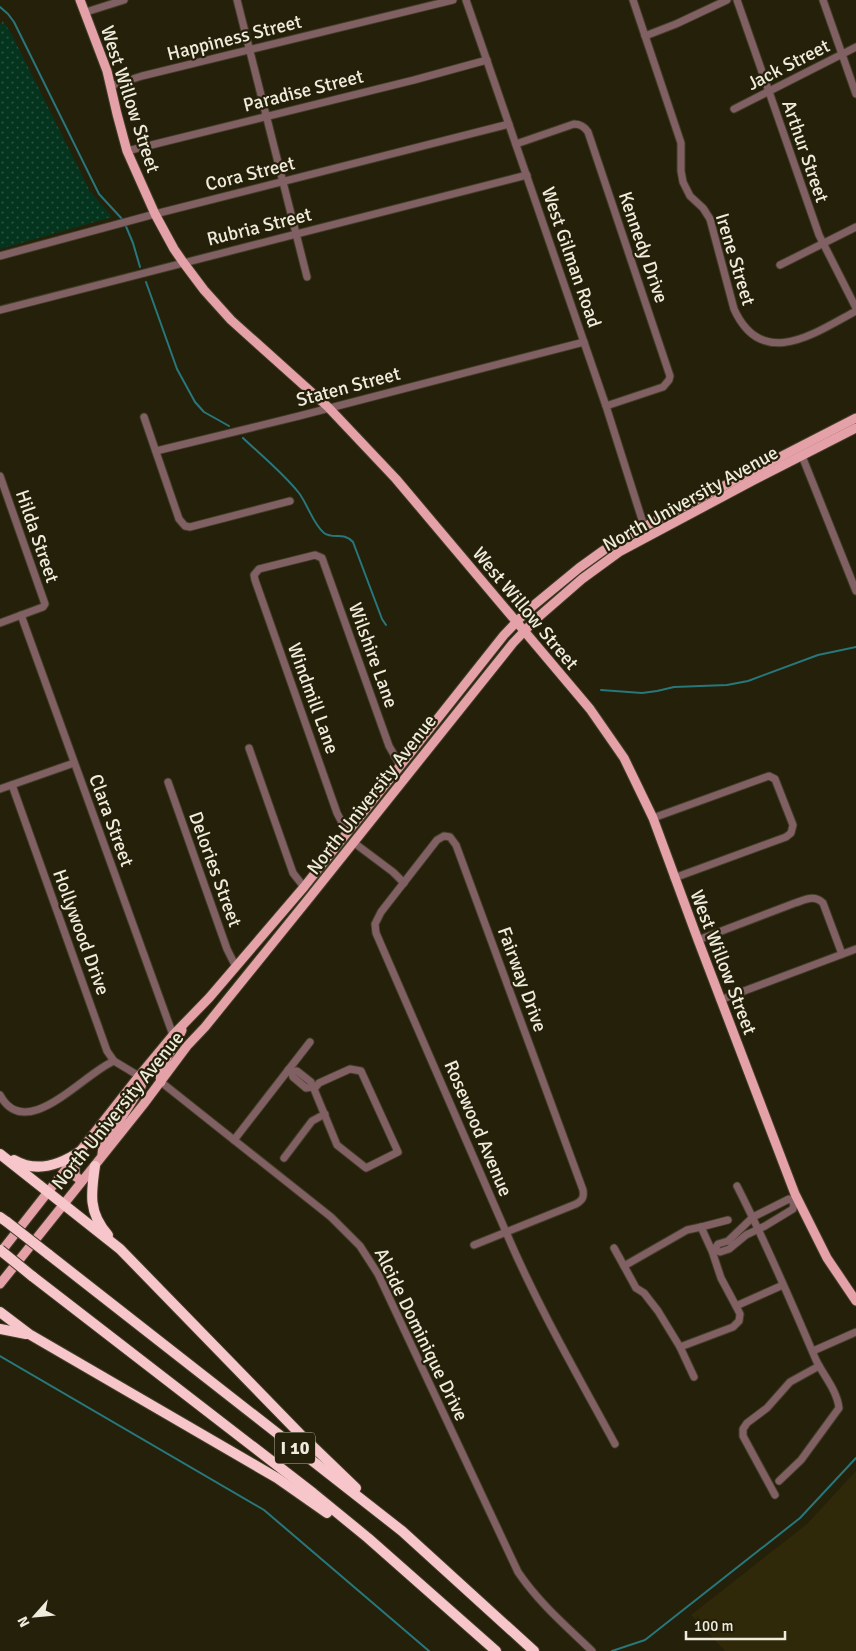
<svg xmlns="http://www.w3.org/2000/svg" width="856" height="1651" viewBox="0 0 856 1651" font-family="Signika,sans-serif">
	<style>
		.built { fill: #2f2809 }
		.grass { fill: url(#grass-dots) }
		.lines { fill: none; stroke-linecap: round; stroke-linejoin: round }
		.stream { stroke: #27777d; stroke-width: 2 }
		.minor-casing { stroke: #413d27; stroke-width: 9 }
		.major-casing { stroke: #413d27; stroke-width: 11 }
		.highway-casing { stroke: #413d27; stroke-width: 12 }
		.minor { stroke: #816063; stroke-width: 7 }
		.major { stroke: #e4a1a8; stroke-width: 9 }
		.highway { stroke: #f7c6ca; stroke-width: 10 }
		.highway-bridge-casing { stroke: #413d27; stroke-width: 12; stroke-linecap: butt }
		.highway-bridge { stroke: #f7c6ca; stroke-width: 10 }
		.labels { text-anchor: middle; stroke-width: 4.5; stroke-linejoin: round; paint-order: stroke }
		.shield { fill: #252009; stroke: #b2af9e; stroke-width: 1 }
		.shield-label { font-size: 18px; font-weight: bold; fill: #efecde }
		.street-label { font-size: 19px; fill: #efecde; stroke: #252009 }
	</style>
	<defs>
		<pattern id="grass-dots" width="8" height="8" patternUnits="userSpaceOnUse" patternTransform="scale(1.25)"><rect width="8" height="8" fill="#04341e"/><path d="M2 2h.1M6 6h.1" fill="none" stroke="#29523e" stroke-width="1.8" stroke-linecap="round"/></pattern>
	</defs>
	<rect width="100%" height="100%" fill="#252009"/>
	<polygon class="built" points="856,1471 856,1651 725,1651 691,1615 807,1524"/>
	<polygon class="grass" points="3,21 11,33 90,191 112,217 0,249 0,25"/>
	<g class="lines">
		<g class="stream">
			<polyline points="0,7 8,14 14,22 99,194 123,220"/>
			<polyline points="125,224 133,243 140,267"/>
			<polyline points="146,282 177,369 195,402 204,412 229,426"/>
			<path d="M243 438C262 456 283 473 299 493 308 505 313 524 324 533 334 540 343 531 353 542L382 619 386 625"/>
			<polyline points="601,690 642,693 657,691 674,687 727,685 748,681 818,655 856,647"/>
			<polyline points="0,1356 264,1510 429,1651"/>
			<polyline points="612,1651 645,1640 800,1518 856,1458"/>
		</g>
		<defs>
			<g id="minor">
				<polyline points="237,0 307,277"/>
				<polyline points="466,0 606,406 644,526"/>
				<path d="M633 0 681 143V171L683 182 690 196 703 208 710 219 734 309C762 371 815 333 856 311"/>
				<polyline points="737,0 819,235 856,308"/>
				<polyline points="823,0 856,94"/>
				<polyline points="86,12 124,0"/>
				<polyline points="645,36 676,24 727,0"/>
				<polyline points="110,86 142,76 453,0"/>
				<polyline points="734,109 856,47"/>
				<path d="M516 144 574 124C580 124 584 126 588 132L670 376 669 380 663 387 606 406"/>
				<polyline points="127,151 414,80 487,60"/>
				<polyline points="0,256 155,214 509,124"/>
				<polyline points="780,265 856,227"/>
				<polyline points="0,310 527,175"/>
				<polyline points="144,417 179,519 185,526 190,527 290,501"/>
				<polyline points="156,451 299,416 584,342"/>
				<polyline points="802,456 856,591"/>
				<polyline points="0,476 45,604 43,607 0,623"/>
				<polyline points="21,615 173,1035"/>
				<polyline points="249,748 293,873 304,887"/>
				<polyline points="168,782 227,949 236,967"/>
				<polyline points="12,785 107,1051 114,1061 139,1076"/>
				<polyline points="0,789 74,763"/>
				<polyline points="653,818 769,776 775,779 793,825 791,833 786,837 674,878"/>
				<polyline points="347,832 337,813 255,580 254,575 259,569 315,555 322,558 389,746 400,765"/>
				<polyline points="353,842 393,872 404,883"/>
				<path d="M698 940 795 903C805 900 814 894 823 903L842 954"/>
				<polyline points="720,1000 856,949"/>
				<polyline points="288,1070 291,1072 293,1077 306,1088 312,1087 311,1082 297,1071 291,1072"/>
				<path d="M161 1082 331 1217 360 1246 378 1274 518 1572C539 1603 566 1626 592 1651"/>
				<polyline points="312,1087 314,1089 337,1145 366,1168 398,1152 361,1071 350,1069 319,1083 314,1089"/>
				<path d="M0 1095C26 1144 84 1073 114 1061"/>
				<polyline points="234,1140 310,1042"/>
				<polyline points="284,1158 312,1121 325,1114"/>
				<path d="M737 1186C766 1243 791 1301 816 1360 823 1375 837 1390 839 1408L801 1460 779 1481"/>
				<polyline points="794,1202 793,1209 765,1226 746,1235 729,1249 720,1252 714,1250 718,1244 728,1241 753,1217 789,1199 794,1202 798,1200"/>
				<polyline points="701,1227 728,1220"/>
				<path d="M474 1245 576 1204C583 1200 584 1197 583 1190L456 845 450 837 444 836 437 840 381 912 375 924 376 933 506 1232C537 1305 577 1374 615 1444"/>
				<polyline points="614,1248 624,1266 687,1230 701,1227 712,1251 721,1278 736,1306 783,1285"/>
				<polyline points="624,1266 636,1288 644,1293 658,1311 680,1347 694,1377"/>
				<polyline points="680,1347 733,1327 739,1321 740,1314 736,1306"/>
				<polyline points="813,1351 856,1332"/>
				<polyline points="775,1495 743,1436 743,1429 747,1423 767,1408 790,1382 819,1366"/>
			</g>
			<g id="major">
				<polyline points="80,0 107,71 117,114 127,151 155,214 174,249 183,262 204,290 231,320 328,407 396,479 590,709 624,758 653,818 698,940 795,1194 827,1258 856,1301"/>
				<path d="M161 1082C156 1068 177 1044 182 1030"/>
				<polyline points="102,1154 103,1147 141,1087 142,1082 139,1076"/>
				<polyline points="75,1160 75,1176 82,1181"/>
				<polyline points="0,1253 139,1076 173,1035 209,998 304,887 504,635 528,610 579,568 604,550 634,532 856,418"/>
				<polyline points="0,1284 143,1105 187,1046 205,1027 310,897 513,643 536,619 582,579 619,552 754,480 856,428"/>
			</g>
			<g id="highway">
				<polyline points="0,1154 120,1249 300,1434 356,1488"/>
				<path d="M14 1160C38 1174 62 1164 82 1150"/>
				<path d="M95 1166C91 1193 88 1213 108 1235"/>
				<polyline points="0,1217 7,1222"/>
				<polyline points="48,1254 402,1531 534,1651"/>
				<polyline points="32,1276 313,1493 368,1538 496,1651"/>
				<polyline points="0,1312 29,1334 277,1478 327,1513"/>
				<polyline points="0,1329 26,1334"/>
			</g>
		</defs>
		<use href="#minor" class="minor-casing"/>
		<use href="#major" class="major-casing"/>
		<use href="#highway" class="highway-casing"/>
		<use href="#minor" class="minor"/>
		<use href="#major" class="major"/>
		<use href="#highway" class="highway"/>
		<defs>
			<g id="highway-bridge">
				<polyline points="7,1222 48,1254"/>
				<polyline points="0,1250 32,1276"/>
			</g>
		</defs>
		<use href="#highway-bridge" class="highway-bridge-casing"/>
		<use href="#highway-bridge" class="highway-bridge"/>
	</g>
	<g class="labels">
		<rect class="shield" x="275" y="1432.5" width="40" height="31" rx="4"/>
		<g class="shield-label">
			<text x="295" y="1454">I 10</text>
		</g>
		<g class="street-label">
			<text transform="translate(234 37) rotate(-14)" y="7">Happiness Street</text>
			<text transform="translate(788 64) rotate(-27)" y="7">Jack Street</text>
			<text transform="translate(303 90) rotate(-14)" y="7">Paradise Street</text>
			<text transform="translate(131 99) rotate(72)" y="7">West Willow Street</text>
			<text transform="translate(806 151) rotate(71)" y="7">Arthur Street</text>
			<text transform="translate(250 173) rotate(-14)" y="7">Cora Street</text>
			<text transform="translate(259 226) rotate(-14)" y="7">Rubria Street</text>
			<text transform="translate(644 247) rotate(71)" y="7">Kennedy Drive</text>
			<text transform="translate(572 257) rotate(71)" y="7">West Gilman Road</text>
			<text transform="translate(736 259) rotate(73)" y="7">Irene Street</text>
			<text transform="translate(348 386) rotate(-15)" y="7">Staten Street</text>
			<text transform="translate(690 498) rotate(-29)" y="7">North University Avenue</text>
			<text transform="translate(38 536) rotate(71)" y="7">Hilda Street</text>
			<text transform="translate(526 608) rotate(50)" y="7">West Willow Street</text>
			<text transform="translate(374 655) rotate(70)" y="7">Wilshire Lane</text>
			<text transform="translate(314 698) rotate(70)" y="7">Windmill Lane</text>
			<text transform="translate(371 794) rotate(-52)" y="7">North University Avenue</text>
			<text transform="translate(112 820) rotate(70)" y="7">Clara Street</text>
			<text transform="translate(216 869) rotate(70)" y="7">Delories Street</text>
			<text transform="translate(82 932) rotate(70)" y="7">Hollywood Drive</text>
			<text transform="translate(724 962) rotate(69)" y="7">West Willow Street</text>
			<text transform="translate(523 979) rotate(70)" y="7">Fairway Drive</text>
			<text transform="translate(117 1110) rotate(-51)" y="7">North University Avenue</text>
			<text transform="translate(479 1128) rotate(67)" y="7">Rosewood Avenue</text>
			<text transform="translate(422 1334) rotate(64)" y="7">Alcide Dominique Drive</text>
		</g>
	</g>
	<g transform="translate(35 1616) rotate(243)" stroke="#252009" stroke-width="4" paint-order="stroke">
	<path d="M0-4L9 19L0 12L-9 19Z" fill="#efecde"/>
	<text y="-8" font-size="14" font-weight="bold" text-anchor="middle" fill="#efecde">N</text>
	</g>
	<path d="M686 1631v8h99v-8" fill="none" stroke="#efecde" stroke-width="2.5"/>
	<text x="694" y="1631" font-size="15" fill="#efecde" stroke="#252009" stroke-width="4" paint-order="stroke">100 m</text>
</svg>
